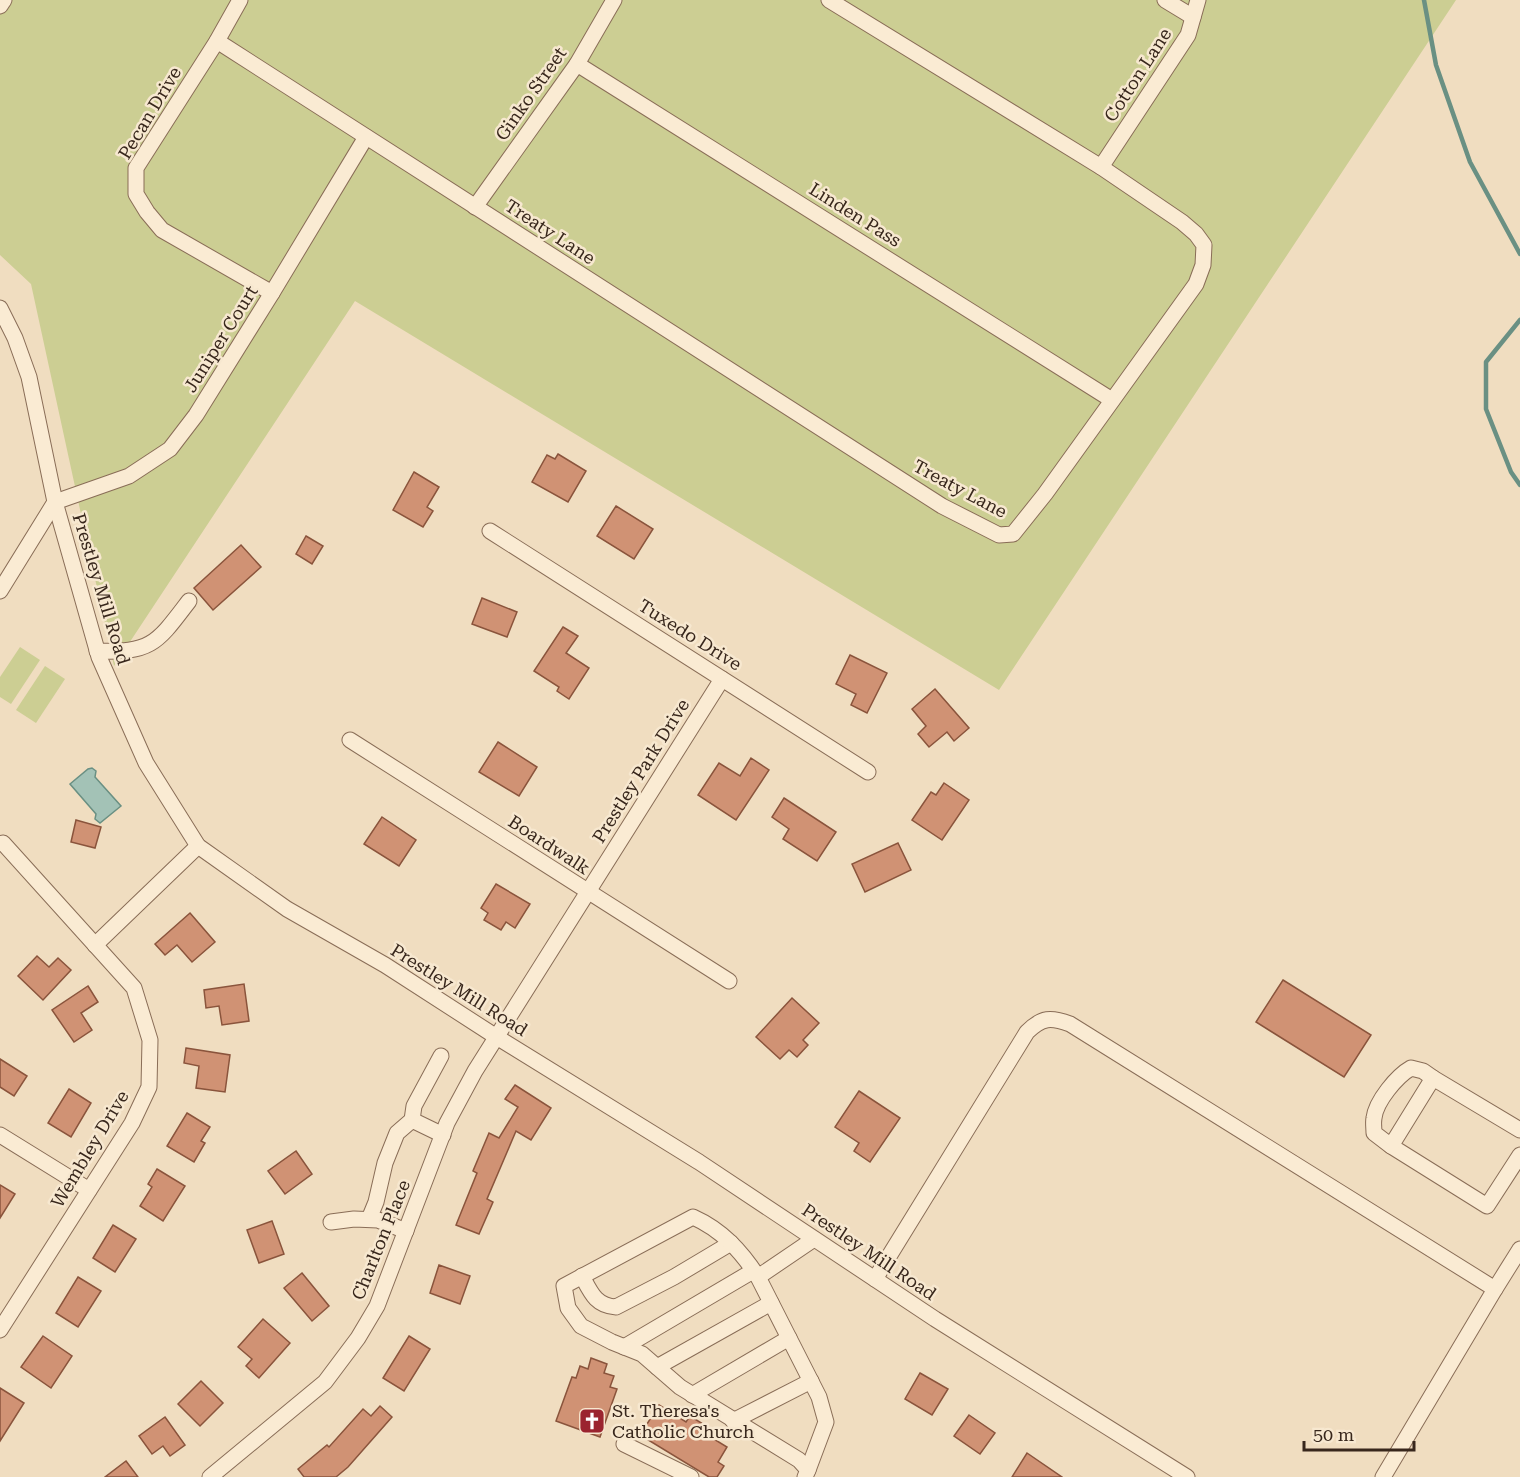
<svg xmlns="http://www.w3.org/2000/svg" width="1520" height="1477" viewBox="0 0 1520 1477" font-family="'Roboto Serif',serif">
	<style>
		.green { fill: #ccce93 }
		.water { fill: #a3c2b6; stroke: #6a9083; stroke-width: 1.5 }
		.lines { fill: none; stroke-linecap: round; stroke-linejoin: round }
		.stream { stroke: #6a9083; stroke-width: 4.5 }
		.building { fill: #d09274; stroke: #8a543c; stroke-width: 1.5 }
		.minor-casing { stroke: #896d57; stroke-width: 17 }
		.minor { stroke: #faebd3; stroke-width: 15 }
		.labels { text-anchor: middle; stroke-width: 5; stroke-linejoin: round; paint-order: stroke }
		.street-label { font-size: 18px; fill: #38271c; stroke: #f7e8d0 }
		.poi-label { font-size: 18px; fill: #38271c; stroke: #f7e8d0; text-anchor: start }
	</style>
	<rect width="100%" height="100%" fill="#f0ddc0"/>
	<g class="green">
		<polygon points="0,0 1456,0 999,690 355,301 114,666 31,284 0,255"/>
		<polygon points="20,647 40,660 11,704 0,697 0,677"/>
		<polygon points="45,666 65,679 36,723 16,710"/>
	</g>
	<polygon class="water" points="92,768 96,771 95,777 121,806 100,823 95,819 96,814 70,784 88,769"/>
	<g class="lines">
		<g class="stream">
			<polyline points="1424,0 1436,65 1470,162 1520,254"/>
			<polyline points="1520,320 1486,362 1486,409 1511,472 1520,485"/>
		</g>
	</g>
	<g class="building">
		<polygon points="558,454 586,471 568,502 532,482 547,455 555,459"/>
		<polygon points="414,472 439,487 427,507 433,511 423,527 393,510"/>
		<polygon points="616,506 653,529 634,559 597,536"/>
		<polygon points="306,536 323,546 312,564 296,554"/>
		<polygon points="241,545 261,567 213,610 194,588"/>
		<polygon points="482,598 517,612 507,637 472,624"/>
		<polygon points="563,627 578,636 566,653 589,668 569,699 557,691 559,687 534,671"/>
		<polygon points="850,655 887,673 867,713 851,705 856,694 836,684"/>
		<polygon points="935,689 969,728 954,741 947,732 929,747 918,734 926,726 912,709"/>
		<polygon points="498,742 537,767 519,796 479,772"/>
		<polygon points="751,758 769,770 736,820 698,795 719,763 740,776"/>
		<polygon points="944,783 969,800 942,840 912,820 931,792 936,795"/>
		<polygon points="784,798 836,832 817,861 783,839 789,829 772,817"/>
		<polygon points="382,817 416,840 399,866 364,844"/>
		<polygon points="76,820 101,827 95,848 71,842"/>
		<polygon points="898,843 911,870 865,892 852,864"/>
		<polygon points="496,884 530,904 515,928 506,922 501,930 484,920 488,913 481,908"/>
		<polygon points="190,913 215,942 192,962 177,945 165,955 155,944"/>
		<polygon points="37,956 49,967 58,958 71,970 43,1000 18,976"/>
		<polygon points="1283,980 1371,1035 1344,1077 1256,1022"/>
		<polygon points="244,984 249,1021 222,1025 219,1006 206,1008 204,990"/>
		<polygon points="88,986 98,1002 81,1013 92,1030 74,1042 52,1010"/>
		<polygon points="792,998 819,1023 803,1040 808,1045 797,1057 789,1050 780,1059 756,1037"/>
		<polygon points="186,1048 230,1055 225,1092 196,1088 199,1066 184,1063"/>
		<polygon points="0,1059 27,1076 14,1096 0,1087"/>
		<polygon points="515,1085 551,1108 531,1140 516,1131 487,1199 493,1202 479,1234 456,1225 477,1173 473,1171 489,1133 499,1138 518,1107 505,1099"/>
		<polygon points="69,1089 91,1103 71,1137 48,1123"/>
		<polygon points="859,1091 900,1118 870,1162 854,1151 859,1143 835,1127"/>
		<polygon points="187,1113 210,1127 201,1141 205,1143 194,1162 167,1146"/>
		<polygon points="296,1151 312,1174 285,1194 268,1171"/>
		<polygon points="157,1169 185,1186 163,1221 140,1206 152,1187 148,1184"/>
		<polygon points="0,1185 15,1194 0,1218"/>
		<polygon points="272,1221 284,1254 259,1263 247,1230"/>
		<polygon points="113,1225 136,1239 115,1272 93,1258"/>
		<polygon points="439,1265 470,1276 460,1304 430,1293"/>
		<polygon points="302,1273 329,1306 312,1321 284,1288"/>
		<polygon points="78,1277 101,1291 78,1327 56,1313"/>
		<polygon points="263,1319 290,1343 259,1378 246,1366 252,1359 238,1347"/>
		<polygon points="43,1336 72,1356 51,1388 21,1367"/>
		<polygon points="409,1336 430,1349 404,1391 383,1378"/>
		<polygon points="591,1358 607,1364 604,1373 614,1376 610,1387 617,1389 600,1437 556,1421 572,1377 576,1378 580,1366 588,1369"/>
		<polygon points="920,1373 948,1389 932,1415 905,1399"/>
		<polygon points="201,1381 223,1403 200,1426 178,1404"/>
		<polygon points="0,1388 24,1403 0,1441"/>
		<polygon points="659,1405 686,1422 690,1416 703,1424 699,1430 727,1447 718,1462 724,1466 717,1477 709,1477 640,1435"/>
		<polygon points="380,1406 392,1417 348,1467 336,1477 304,1477 298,1469 327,1445 329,1447 363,1409 371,1416"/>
		<polygon points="969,1415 995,1433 980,1454 954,1436"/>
		<polygon points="165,1417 185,1445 170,1456 163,1446 152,1454 139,1436"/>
		<polygon points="1027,1453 1062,1477 1012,1477"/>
		<polygon points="126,1461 138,1477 105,1477"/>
	</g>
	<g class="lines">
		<defs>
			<g id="minor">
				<polyline points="240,0 217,41 136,168 136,194 147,212 162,230 272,293"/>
				<polyline points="1165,0 1193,17"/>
				<polyline points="0,6 4,0"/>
				<polyline points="217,41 942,506 999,535 1013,534 1045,494 1196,284 1203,265 1204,245 1196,234 1182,222 1101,167 829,0"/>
				<polyline points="577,64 1112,400"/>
				<polyline points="1101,167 1188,35 1198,0"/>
				<polyline points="475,207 577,64 614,0"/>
				<polyline points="0,308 15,338 29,377 55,502 99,657 146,763 198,846 287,909 385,965 495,1036 699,1162 935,1319 1187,1477"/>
				<polyline points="490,531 868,772"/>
				<polyline points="0,591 55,502 129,476 170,449 196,415 272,293 366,137"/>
				<path d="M97 651C152 653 157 643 189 601"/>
				<polyline points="350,740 729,981"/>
				<polyline points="95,945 198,846"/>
				<polyline points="441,1056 414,1106 412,1120 443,1135"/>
				<polyline points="1520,1130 1433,1078 1391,1146 1487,1206 1520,1155"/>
				<polyline points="0,1135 89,1190"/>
				<path d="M1391 1146 1374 1133C1374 1128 1373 1123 1374 1118 1376 1101 1397 1076 1411 1068L1423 1071 1433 1078"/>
				<polyline points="369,1219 376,1202 385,1163 397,1133 412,1120"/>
				<polyline points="331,1222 354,1219 378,1220 406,1231"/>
				<path d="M582 1276C591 1293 596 1306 616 1307L674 1277 731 1243"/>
				<polyline points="758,1277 819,1397 826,1422 808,1470"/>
				<path d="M875 1279 1027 1032C1042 1017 1051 1017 1070 1024L1495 1289 1383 1477"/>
				<polyline points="1495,1289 1520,1249"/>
				<polyline points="0,1330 132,1123 149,1087 150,1040 134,988 3,843"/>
				<polyline points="624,1347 753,1271"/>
				<polyline points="657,1367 771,1303"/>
				<polyline points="692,1395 789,1338"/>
				<polyline points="733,1421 811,1381"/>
				<polyline points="624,1444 691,1477"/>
				<polyline points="210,1477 325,1382 358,1338 377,1306 447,1123 475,1071 722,679"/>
				<path d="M805 1477 808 1470 799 1460 680 1387 642 1354 612 1342 581 1326 568 1308 564 1286 693 1217C722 1230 741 1251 758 1277L814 1239"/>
			</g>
		</defs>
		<use href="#minor" class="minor-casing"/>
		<use href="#minor" class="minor"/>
	</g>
	<defs>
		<symbol id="church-square" viewBox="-11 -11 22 22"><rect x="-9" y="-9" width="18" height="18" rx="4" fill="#9b242f" stroke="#f7e8d0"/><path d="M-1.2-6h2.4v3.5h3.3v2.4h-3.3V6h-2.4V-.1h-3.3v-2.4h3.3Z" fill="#fff"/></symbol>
	</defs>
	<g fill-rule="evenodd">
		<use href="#church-square" x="577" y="1406" width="30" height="30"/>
	</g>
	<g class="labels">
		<g class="street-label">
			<text transform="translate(1138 75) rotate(-57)" y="6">Cotton Lane</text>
			<text transform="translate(531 94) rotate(-55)" y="6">Ginko Street</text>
			<text transform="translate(150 113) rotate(-59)" y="6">Pecan Drive</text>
			<text transform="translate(855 215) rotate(32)" y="6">Linden Pass</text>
			<text transform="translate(550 232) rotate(33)" y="6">Treaty Lane</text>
			<text transform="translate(221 339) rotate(-58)" y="6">Juniper Court</text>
			<text transform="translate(960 489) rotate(28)" y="6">Treaty Lane</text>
			<text transform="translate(101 589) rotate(73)" y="6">Prestley Mill Road</text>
			<text transform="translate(690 635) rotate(32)" y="6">Tuxedo Drive</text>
			<text transform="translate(641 771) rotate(-58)" y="6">Prestley Park Drive</text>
			<text transform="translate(549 845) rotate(33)" y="6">Boardwalk</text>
			<text transform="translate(459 990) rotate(32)" y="6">Prestley Mill Road</text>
			<text transform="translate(90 1149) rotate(-59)" y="6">Wembley Drive</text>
			<text transform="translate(381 1240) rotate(-68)" y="6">Charlton Place</text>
			<text transform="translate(869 1252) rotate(34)" y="6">Prestley Mill Road</text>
		</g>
		<g class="poi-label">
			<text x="612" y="1417">St. Theresa's<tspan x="612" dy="21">Catholic Church</tspan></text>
		</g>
	</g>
	<path d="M1304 1441v9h110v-9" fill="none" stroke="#38271c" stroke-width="3"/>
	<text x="1313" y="1441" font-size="18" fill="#38271c" stroke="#f7e8d0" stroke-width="4.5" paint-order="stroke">50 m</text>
</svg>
